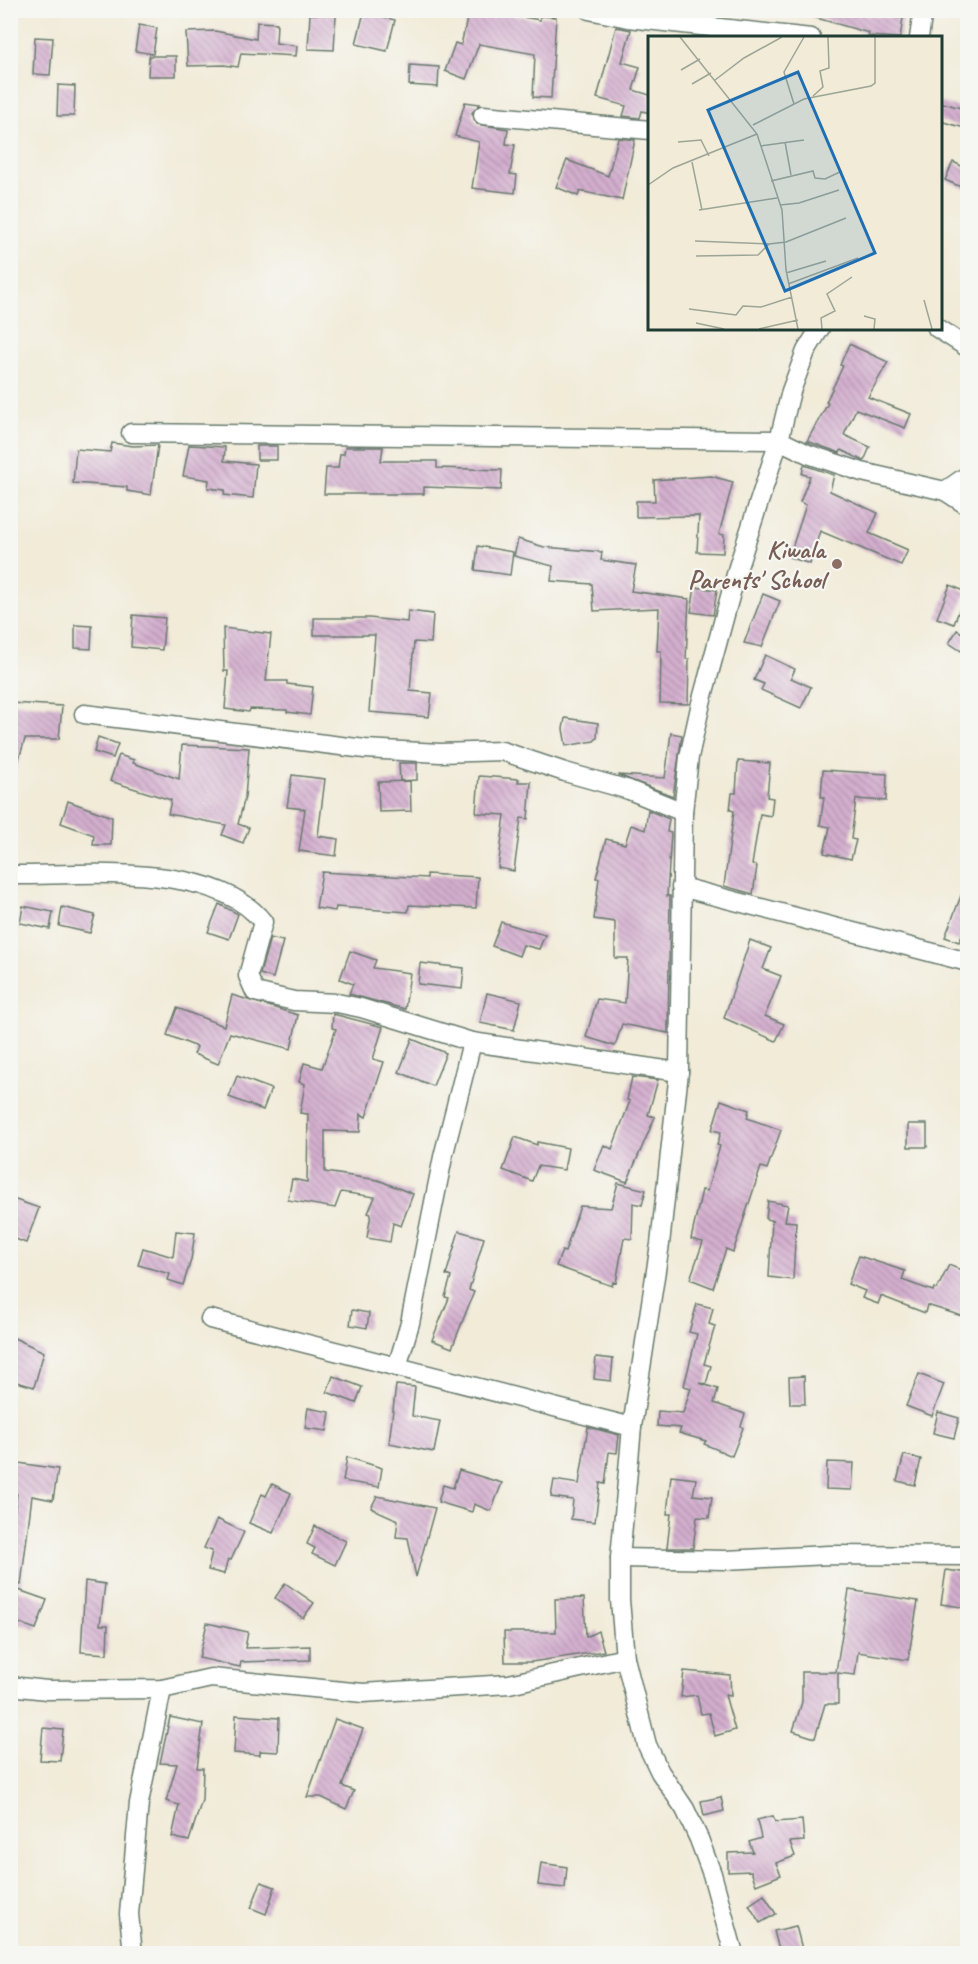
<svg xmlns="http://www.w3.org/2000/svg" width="978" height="1964" viewBox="0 0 978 1964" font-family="Caveat,sans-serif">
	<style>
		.building { fill: url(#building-back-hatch) }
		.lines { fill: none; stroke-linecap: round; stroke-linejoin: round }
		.street-casing { stroke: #687a6d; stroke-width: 21 }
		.street { stroke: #fff; stroke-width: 18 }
		.education-dot { fill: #8d6e63; stroke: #f6f6f2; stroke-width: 2 }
		.labels { text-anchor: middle; stroke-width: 4.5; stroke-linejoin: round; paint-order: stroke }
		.education-label { font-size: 26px; font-weight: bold; fill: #785e54; stroke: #f6f6f2; text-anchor: end }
		.inset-road { fill: none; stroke: #9da596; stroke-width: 1.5 }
		.view { fill: #1f6fb2; fill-opacity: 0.15; stroke: #1f6fb2; stroke-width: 3 }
		.inset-edge { fill: none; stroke: #1f3d34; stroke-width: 3 }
	</style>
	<defs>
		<pattern id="building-back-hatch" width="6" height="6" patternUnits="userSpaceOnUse" patternTransform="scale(1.5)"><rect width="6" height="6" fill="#d4afcf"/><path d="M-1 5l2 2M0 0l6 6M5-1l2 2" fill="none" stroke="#ab90a9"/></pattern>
	</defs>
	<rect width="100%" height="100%" fill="#f6f6f2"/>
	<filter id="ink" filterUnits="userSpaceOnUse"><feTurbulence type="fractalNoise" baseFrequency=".0167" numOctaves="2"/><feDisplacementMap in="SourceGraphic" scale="12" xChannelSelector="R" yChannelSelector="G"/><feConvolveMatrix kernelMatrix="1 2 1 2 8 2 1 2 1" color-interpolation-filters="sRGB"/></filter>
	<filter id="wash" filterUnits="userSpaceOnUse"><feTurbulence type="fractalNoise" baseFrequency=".008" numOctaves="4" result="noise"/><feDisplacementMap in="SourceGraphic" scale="24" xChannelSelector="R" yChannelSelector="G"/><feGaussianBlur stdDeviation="1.35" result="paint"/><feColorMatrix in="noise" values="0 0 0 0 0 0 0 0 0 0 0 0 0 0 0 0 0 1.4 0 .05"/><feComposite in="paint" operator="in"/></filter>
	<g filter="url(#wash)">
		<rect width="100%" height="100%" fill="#f1ebd8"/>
		<g id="blocks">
			<g class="building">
				<polygon points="469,10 485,10 540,20 540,16 556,17 551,98 533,97 535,54 479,44 466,79 445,71 455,43 461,45"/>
				<polygon points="807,10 865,10 864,14 903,18 900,38 868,36 869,33 806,15"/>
				<polygon points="364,12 395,20 387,51 356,44"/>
				<polygon points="310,14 336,15 334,50 308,49"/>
				<polygon points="257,22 277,23 276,43 297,46 296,56 241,53 238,67 224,65 188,66 186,32 215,31 256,39"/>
				<polygon points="139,25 157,28 153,54 135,51"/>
				<polygon points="616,27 631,30 622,62 640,67 633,90 650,95 650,113 642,111 640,118 623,116 626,106 597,98"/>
				<polygon points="35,37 53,38 50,75 33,74"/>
				<polygon points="149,56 176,56 176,76 148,76"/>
				<polygon points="410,65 439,67 438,87 409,85"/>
				<polygon points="58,85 75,86 74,116 57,116"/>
				<polygon points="465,102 480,104 472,113 477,124 508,129 506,144 515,145 510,174 517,175 515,193 472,188 479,142 455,136"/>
				<polygon points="940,102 968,110 968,129 940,121"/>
				<polygon points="618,138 635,140 622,200 580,191 578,196 556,187 567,160 608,176"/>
				<polygon points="953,162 968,169 968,190 945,180"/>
				<polygon points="849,344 888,362 868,397 911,414 905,428 856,409 844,435 870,447 864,461 841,450 840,453 807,441 828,403 826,402 843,366 840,365"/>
				<polygon points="112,443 133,446 158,445 151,495 127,491 127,487 73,483 76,449 110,452"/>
				<polygon points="189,445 225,447 224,461 256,464 253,498 224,495 225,490 208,488 209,480 183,476"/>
				<rect x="257" y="446" width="20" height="14"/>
				<polygon points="345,447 383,447 381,461 437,461 437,468 502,470 501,490 424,487 424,494 324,494 326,468 338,468 340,454 344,454"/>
				<polygon points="804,465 834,475 830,491 878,513 869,533 908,550 901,565 820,531 810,564 789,557 806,505 800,502 810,476 802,474"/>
				<polygon points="711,476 733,482 719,534 724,535 723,553 697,552 699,516 636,517 636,501 655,501 654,480"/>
				<polygon points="518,539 544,547 602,552 601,560 636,565 631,591 689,599 686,659 689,659 688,704 660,703 661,651 657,651 659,608 594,611 592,584 551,581 553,566 514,556"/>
				<polygon points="478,546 513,552 510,575 475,570"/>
				<polygon points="950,585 966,592 954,624 937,618"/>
				<polygon points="695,587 717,590 713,615 691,612"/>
				<polygon points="763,594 780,601 762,647 744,643"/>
				<polygon points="408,611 433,614 431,643 414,642 410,691 432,693 429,717 369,712 375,635 314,635 314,618 369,618 407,622"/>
				<polygon points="133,615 165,618 162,650 131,647"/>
				<polygon points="75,625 92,626 91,649 75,648"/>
				<polygon points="223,628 271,634 266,681 287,681 287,684 313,687 310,715 287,712 287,710 250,709 249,712 225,709 228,671 224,671"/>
				<polygon points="957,630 968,636 961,651 949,643"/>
				<polygon points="765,655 795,669 791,678 811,687 801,708 761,690 764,684 754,680"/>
				<polygon points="10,703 62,706 59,739 25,739 15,772 10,772"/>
				<polygon points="565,718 598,723 597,738 594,741 566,746 563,729"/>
				<polygon points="671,733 682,735 673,796 618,775 665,778"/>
				<polygon points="98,737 118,744 113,758 94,752"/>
				<polygon points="182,745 249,748 245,797 238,824 249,828 243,843 222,835 226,825 168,814 171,800 110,781 119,755 134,760 133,763 179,779"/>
				<polygon points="738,761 770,763 767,797 773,798 771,816 760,814 752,865 757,866 753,894 724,886 734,811 730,810 732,793 736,793"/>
				<polygon points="399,763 417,763 417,780 400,781"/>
				<polygon points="823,770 887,774 886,801 856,799 851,839 856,840 851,859 824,853 830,827 820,825 824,797 821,797"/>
				<polygon points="292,775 325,779 318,836 338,839 336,856 299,851 305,809 287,807"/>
				<polygon points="479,776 519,779 518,782 531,782 528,819 521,818 514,871 498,868 505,815 476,813"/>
				<polygon points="410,781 411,811 379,812 378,782"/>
				<polygon points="68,801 112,817 111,845 93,845 94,835 61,823"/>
				<polygon points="648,810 669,819 667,832 671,833 667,896 670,896 668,1033 622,1024 615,1046 586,1037 597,999 625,1003 628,958 615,958 615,922 594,919 599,878 596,878 606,839 625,844 631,825 645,830"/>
				<polygon points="322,872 427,878 427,874 478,877 476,908 409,905 408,912 336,907 335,911 316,908"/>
				<polygon points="966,883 968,921 959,942 945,937"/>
				<polygon points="219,904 238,914 229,939 208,932"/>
				<polygon points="23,906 53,912 50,929 20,923"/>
				<polygon points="62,907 95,915 90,933 59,926"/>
				<polygon points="501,922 545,935 539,949 523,945 519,956 492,946"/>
				<polygon points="270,938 283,941 273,978 260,974"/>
				<polygon points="750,940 771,948 763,969 781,976 765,1016 784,1024 776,1041 724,1018"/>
				<polygon points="350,951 376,960 373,968 410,973 405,1009 349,994 353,984 340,979"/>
				<polygon points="420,963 464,968 462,989 418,984"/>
				<polygon points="487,993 521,1001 514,1030 480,1023"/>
				<polygon points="232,995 298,1015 291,1049 230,1033 218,1064 194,1054 197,1047 167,1035 177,1008 224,1026"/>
				<polygon points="333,1014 383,1027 373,1059 384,1062 366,1117 361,1114 360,1132 325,1131 325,1172 378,1180 413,1194 401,1226 393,1223 390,1242 367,1238 371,1214 368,1213 375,1197 341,1192 335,1208 288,1200 292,1179 307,1182 308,1114 300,1113 305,1084 299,1082 304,1063 322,1068 336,1029 332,1028"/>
				<polygon points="412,1039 446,1053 433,1086 399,1072"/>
				<polygon points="237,1076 271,1089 263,1110 229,1097"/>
				<polygon points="632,1077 658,1080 648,1115 655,1117 627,1182 594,1170 604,1145 612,1149 630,1101 627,1100"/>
				<polygon points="721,1100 749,1110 747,1118 781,1130 767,1169 761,1167 733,1252 726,1249 713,1288 690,1279 703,1242 691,1239 702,1190 707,1191 720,1146 717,1145 721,1132 712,1130"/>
				<rect x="908" y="1124" width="19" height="23"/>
				<polygon points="515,1137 537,1145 537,1142 568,1148 564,1170 538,1166 532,1181 503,1170"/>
				<polygon points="618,1183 646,1190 642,1205 633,1203 632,1239 624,1238 616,1283 613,1282 612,1286 556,1266 562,1251 565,1252 580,1206 611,1208"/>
				<polygon points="10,1198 39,1208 26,1243 10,1237"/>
				<polygon points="768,1201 788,1205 785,1221 796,1222 793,1280 769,1277 772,1221 774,1221 766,1219"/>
				<polygon points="176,1231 195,1233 191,1260 183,1285 168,1280 170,1274 138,1265 143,1248 173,1257"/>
				<polygon points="459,1231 484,1238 469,1290 474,1292 452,1348 432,1340 449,1298 445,1297 451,1277 446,1275"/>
				<polygon points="859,1256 905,1271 902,1280 933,1291 934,1288 937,1289 949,1265 968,1273 968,1318 927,1305 925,1313 881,1296 878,1304 862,1298 865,1291 848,1284"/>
				<polygon points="697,1304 713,1308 709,1324 715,1326 704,1364 711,1366 706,1384 699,1383 718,1389 714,1403 745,1414 741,1426 743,1428 732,1456 704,1444 706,1441 679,1433 681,1428 657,1426 658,1411 683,1413 691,1388 684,1386 697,1334 689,1332"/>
				<polygon points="352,1310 369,1313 367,1328 350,1325"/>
				<polygon points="10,1336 44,1352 34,1387 10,1380"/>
				<polygon points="596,1357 613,1359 611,1381 594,1379"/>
				<polygon points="919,1374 944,1384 932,1416 906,1406"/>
				<polygon points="333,1376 362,1387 356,1403 327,1392"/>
				<polygon points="804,1376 805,1404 790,1404 789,1377"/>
				<polygon points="396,1385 415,1387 412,1416 440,1421 434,1452 389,1443"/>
				<polygon points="308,1408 330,1412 327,1431 305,1428"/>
				<polygon points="938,1412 959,1418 954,1438 933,1433"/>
				<polygon points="588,1427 619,1435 617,1453 609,1452 605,1484 600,1483 595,1522 571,1519 573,1500 551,1497 554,1480 579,1484"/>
				<polygon points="904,1455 921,1459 915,1485 897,1481"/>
				<polygon points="347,1457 382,1468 379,1487 343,1481"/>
				<polygon points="12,1462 58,1469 53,1500 32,1496 21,1585 10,1584 10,1544 17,1494 10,1493"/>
				<polygon points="827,1462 854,1463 852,1490 826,1489"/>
				<polygon points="459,1470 502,1483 491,1511 474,1504 472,1512 438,1502 443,1485 453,1488"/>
				<polygon points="671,1476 696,1479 693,1495 712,1497 709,1518 697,1517 693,1548 667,1548 671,1514 667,1514"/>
				<polygon points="272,1484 291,1493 273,1533 249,1523 262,1494 266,1496"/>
				<polygon points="377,1496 435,1508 416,1577 408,1538 396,1537 398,1520 371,1508"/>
				<polygon points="217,1519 244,1532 231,1560 228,1559 224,1574 208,1570 212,1551 204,1548"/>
				<polygon points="315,1526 346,1541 335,1565 312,1554 315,1548 307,1544"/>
				<polygon points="946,1570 968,1573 968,1608 941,1604"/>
				<polygon points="85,1581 105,1584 100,1625 108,1625 107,1654 81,1652"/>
				<polygon points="285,1583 314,1603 303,1618 275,1598"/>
				<polygon points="10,1587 47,1600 36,1629 10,1620"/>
				<polygon points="849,1590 918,1601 908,1660 858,1652 855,1675 838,1673 838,1704 825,1704 815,1738 793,1731 802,1702 802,1672 836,1672"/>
				<polygon points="584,1598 586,1637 598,1631 604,1651 531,1662 505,1662 504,1632 556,1632 555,1599"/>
				<polygon points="207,1623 248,1632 245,1648 310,1646 310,1660 241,1662 240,1667 199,1658"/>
				<polygon points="684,1671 730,1675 731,1696 725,1695 735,1730 715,1736 709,1713 701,1714 697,1695 681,1697"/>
				<polygon points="236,1715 279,1718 278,1752 260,1751 260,1755 234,1753"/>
				<polygon points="170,1717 203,1724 197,1768 203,1768 202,1800 189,1841 172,1837 179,1805 166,1801 177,1764 160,1763"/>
				<polygon points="335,1719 363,1729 342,1786 354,1791 346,1809 321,1797 307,1797"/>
				<polygon points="43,1728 63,1730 60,1761 40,1760"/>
				<polygon points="721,1797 724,1811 704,1816 701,1801"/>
				<polygon points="773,1816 775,1822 802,1820 804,1841 790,1842 795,1856 776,1863 781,1875 756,1885 751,1871 728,1872 728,1853 753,1852 749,1842 761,1838 757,1820"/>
				<polygon points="541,1863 567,1867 565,1888 538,1885"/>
				<polygon points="261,1882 275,1887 266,1914 251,1908"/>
				<polygon points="764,1895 776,1914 760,1923 749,1905"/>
				<polygon points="796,1926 803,1953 780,1953 774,1931"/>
			</g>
		</g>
	</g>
	<g filter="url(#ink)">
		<use href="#blocks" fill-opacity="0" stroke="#687a6d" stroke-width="1.5"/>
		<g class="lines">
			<defs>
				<g id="street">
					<polyline points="589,10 628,18 811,38"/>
					<polyline points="919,38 923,10"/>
					<polyline points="483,115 650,130"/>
					<polyline points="937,328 968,348"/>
					<polyline points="131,433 779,440 808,454 862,472 945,491 968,475"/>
					<polyline points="945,491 968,506"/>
					<polyline points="84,714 365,749 440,753 502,751 565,772 629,790 683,812"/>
					<path d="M10 875C82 876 215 860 263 922L248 976 255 992 294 1001 337 1003 361 1008 472 1042 679 1072"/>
					<polyline points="681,887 968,962"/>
					<polyline points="210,1319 632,1427"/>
					<polyline points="397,1367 410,1323 443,1157 472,1042"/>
					<polyline points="620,1558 725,1560 829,1555 968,1556"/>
					<polyline points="10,1686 47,1690 162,1689 211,1678 363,1693 509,1684 625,1658"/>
					<polyline points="133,1954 129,1914 139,1803 162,1689"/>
					<polyline points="734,1954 712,1874 699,1839 685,1809 660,1772 647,1745 625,1658 620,1600 620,1558 632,1427 660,1244 679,1072 683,812 689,757 701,703 738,567 779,440 791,391 806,351 820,328"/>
				</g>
			</defs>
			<use href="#street" class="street-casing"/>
			<use href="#street" class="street"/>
		</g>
	</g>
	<circle class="education-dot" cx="837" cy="564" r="6"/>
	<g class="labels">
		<g class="education-label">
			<text x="825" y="558">Kiwala<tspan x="825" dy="30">Parents' School</tspan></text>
		</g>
	</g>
	<g transform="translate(648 36)">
		<rect width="294" height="294" fill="#f1ebd8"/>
		<path class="inset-road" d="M32 1 109 98 134 174 138 234 150 293M33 34 52 23M67 44 96 22 134 1M44 48 63 37M165 60 175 51 172 35 181 32 180 1M146 68 136 36 156 1M105 89 156 63 223 50 227 47V1M30 106 53 104 61 120M137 106 143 139M113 110 156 104M44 126 54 174M123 145 165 135 167 142 177 143 194 135M0 149 25 132 109 98M132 169 151 167 191 154M51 174 129 162M47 205 121 208M48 220 110 219 121 208 138 206 198 182M138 237 178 225M140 248 210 222M276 264 284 293M41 273 88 279 95 270 113 271 144 261M216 280 227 283 226 293M48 287 76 293M111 293 150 284M174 293 173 282 187 275 179 258 204 241"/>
		<path class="view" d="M150 36 227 217 137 255 60 74Z"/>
		<rect width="294" height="294" class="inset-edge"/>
	</g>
	<rect width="978" height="1964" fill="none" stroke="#f6f6f2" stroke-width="36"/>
</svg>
